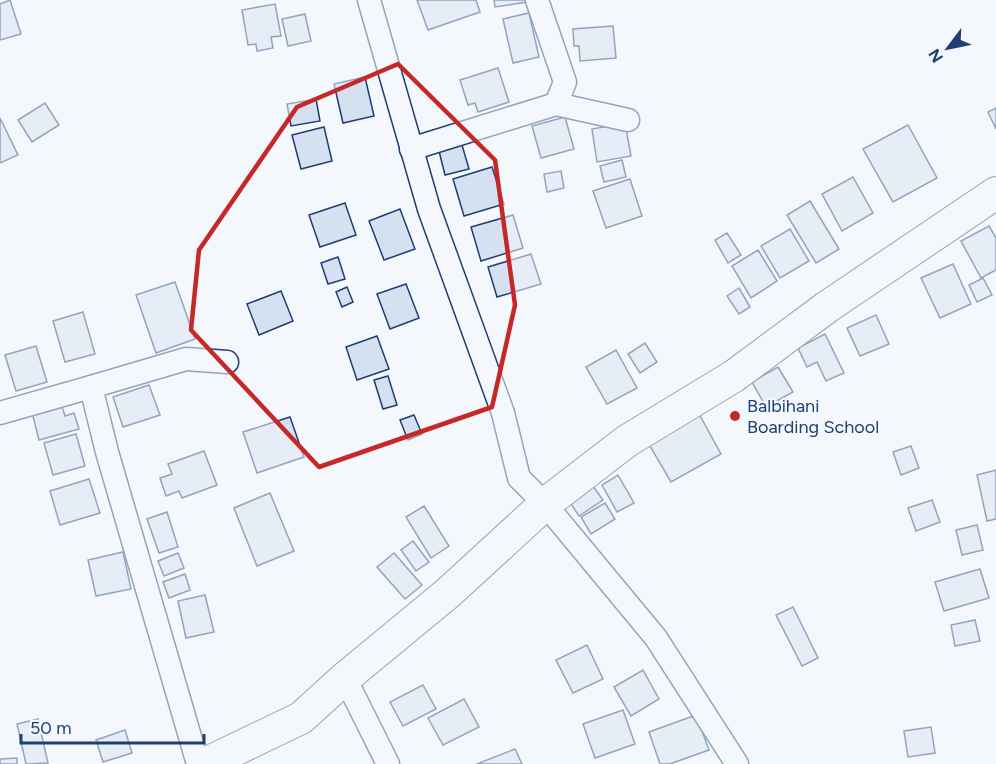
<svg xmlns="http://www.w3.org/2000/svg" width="996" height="764" viewBox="0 0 996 764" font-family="Figtree,sans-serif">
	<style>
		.building { fill: #d5e0f0; stroke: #1d3f73; stroke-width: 1.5 }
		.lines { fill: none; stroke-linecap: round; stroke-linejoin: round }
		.street-casing { stroke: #1d3f73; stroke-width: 25 }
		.secondary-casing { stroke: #1d3f73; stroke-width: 34 }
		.street { stroke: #f4f7fb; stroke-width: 22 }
		.secondary { stroke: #f4f7fb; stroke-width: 32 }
		.marked { fill: none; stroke: #c62828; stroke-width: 4.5; stroke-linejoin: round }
		.poi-dot { fill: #c62828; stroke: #f4f7fb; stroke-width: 2 }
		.labels { text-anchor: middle; stroke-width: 4.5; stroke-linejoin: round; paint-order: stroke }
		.poi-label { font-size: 18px; fill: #1d3f73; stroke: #f4f7fb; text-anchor: start }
	</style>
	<rect width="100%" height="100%" fill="#f4f7fb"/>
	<g class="building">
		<polygon points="10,0 21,34 0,40 0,4"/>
		<polygon points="417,0 476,0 480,12 428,30"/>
		<polygon points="494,0 527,0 527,2 495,7"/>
		<polygon points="275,4 281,36 271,37 273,48 257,51 256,44 248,45 242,10"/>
		<polygon points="529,13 539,57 513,63 503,19"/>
		<polygon points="305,14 311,41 288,46 282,19"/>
		<polygon points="613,26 616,58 580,61 579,46 574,46 573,29"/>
		<polygon points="498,68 509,102 478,112 475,103 468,105 460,80"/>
		<polygon points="365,77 374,116 343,123 334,84"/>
		<polygon points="316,99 320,121 291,126 287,104"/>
		<polygon points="45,103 59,125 32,142 18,120"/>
		<polygon points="996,108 996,129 988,112"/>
		<polygon points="565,117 574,149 541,158 532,126"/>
		<polygon points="0,118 18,155 0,163"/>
		<polygon points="625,123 631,156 597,162 592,129"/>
		<polygon points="908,125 937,178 893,202 863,149"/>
		<polygon points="324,127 332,161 301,169 292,135"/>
		<polygon points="462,145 469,169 445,175 439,151"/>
		<polygon points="622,160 626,177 604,182 600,166"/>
		<polygon points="492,167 504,204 464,216 453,179"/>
		<polygon points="561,171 564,188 547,192 544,174"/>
		<polygon points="853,177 873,213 842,231 822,194"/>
		<polygon points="630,179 642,216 606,228 593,191"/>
		<polygon points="810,201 839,249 816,263 787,215"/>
		<polygon points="345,203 356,235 320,247 309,215"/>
		<polygon points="400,209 415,249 384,260 369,221"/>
		<polygon points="513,215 523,248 481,261 471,227"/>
		<polygon points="989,226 996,238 996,270 981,278 961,241"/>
		<polygon points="790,229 809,261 780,278 761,246"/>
		<polygon points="727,233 741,255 728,263 715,240"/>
		<polygon points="758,250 777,281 751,298 732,266"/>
		<polygon points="531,254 541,284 497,297 488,267"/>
		<polygon points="338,257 345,279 328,284 321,263"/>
		<polygon points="953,264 971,304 940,318 921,278"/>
		<polygon points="983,278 992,295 977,302 969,285"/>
		<polygon points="175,282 195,339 156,353 136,295"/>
		<polygon points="406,284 419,318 390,329 377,294"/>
		<polygon points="347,287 353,302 342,307 336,292"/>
		<polygon points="739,288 750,307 739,314 727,296"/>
		<polygon points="281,291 293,321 259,335 247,304"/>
		<polygon points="83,312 95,354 65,362 53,321"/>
		<polygon points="876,315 889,344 860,356 847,328"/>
		<polygon points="825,334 844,373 826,381 817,362 807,367 798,348"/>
		<polygon points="377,336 389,369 357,380 346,347"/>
		<polygon points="645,343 657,362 640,373 628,354"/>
		<polygon points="36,346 47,382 16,391 5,355"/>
		<polygon points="616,350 637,388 607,404 586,367"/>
		<polygon points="778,367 793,392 766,407 752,382"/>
		<polygon points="388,376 397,405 383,409 374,380"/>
		<polygon points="149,385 160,415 123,427 113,397"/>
		<polygon points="60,400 65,416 74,413 79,429 39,440 31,408"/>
		<polygon points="698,412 721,454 671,482 647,441"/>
		<polygon points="414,415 422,434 408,440 400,420"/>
		<polygon points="290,417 304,457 257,473 243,432"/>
		<polygon points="76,434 85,466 53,475 44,443"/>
		<polygon points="911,446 919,468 901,475 893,452"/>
		<polygon points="204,451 217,485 182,498 179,491 166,496 160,478 172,474 168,464"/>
		<polygon points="996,470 996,519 987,521 977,475"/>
		<polygon points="618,475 634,503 617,512 602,485"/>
		<polygon points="89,479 100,513 60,525 50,491"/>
		<polygon points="590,482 603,500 579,516 567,498"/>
		<polygon points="270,493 294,551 257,566 234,508"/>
		<polygon points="932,500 940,522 916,531 908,508"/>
		<polygon points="605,503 615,519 591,534 581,517"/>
		<polygon points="424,506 449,546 431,558 406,517"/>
		<polygon points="167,512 178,547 159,553 147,519"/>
		<polygon points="977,525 983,550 962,555 956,530"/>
		<polygon points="413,541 429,562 416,571 401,550"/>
		<polygon points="123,552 131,589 96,596 88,560"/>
		<polygon points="178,553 184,568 164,576 158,561"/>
		<polygon points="394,553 422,585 405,599 377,567"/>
		<polygon points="980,569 989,598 944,611 935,582"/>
		<polygon points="185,574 190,590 169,598 163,582"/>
		<polygon points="205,595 214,632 186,638 178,601"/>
		<polygon points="793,607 818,658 802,666 776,615"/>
		<polygon points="975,620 980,641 955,646 951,625"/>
		<polygon points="587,645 603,679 573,693 556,660"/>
		<polygon points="643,670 659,699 631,716 614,687"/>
		<polygon points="423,685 436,709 403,726 390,702"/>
		<polygon points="464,699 479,727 443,745 428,718"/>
		<polygon points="623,710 635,744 595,758 583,724"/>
		<polygon points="696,715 709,750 670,764 660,764 649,732"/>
		<polygon points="38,719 48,763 26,764 17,724"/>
		<polygon points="931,727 935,753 908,757 904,731"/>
		<polygon points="125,730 132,753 103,762 96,740"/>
		<polygon points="515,749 522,764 477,764"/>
		<polygon points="17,758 17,764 0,764 0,759"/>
	</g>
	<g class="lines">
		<defs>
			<g id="street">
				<polyline points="369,0 429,209 503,413 519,478 545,504 656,638 737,764"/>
				<polyline points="537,0 565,82 556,104"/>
				<polyline points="411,149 556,104 628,120"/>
				<polyline points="0,413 91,387"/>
				<polyline points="345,678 388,764"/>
				<polyline points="198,764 107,452 91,387 186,359 227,362"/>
			</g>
			<polyline id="secondary" points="205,764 301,718 345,678 448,593 545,504 627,441 734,376 827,307 996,193"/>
		</defs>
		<use href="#street" class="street-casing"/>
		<use href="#secondary" class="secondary-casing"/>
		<use href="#street" class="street"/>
		<use href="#secondary" class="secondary"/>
	</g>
	<path d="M0 0H996V764H0ZM398 64 495 160 515 305 492 407 319 467 191 330 199 250 297 107Z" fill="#f4f7fb" fill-opacity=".55" fill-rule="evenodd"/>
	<path class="marked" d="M398 64 495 160 515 305 492 407 319 467 191 330 199 250 297 107Z"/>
	<circle class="poi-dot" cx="735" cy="416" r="6"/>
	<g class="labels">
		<g class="poi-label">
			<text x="747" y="412">Balbihani<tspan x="747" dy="21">Boarding School</tspan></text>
		</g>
	</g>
	<g transform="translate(948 48) rotate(238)" stroke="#f4f7fb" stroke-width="4.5" paint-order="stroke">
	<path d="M0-4.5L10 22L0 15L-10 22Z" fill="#1d3f73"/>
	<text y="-9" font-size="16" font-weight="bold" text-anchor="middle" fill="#1d3f73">N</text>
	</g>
	<path d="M21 734v9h183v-9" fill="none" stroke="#1d3f73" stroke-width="3"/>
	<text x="30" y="734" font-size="18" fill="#1d3f73" stroke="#f4f7fb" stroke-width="4.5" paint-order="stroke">50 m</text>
</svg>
